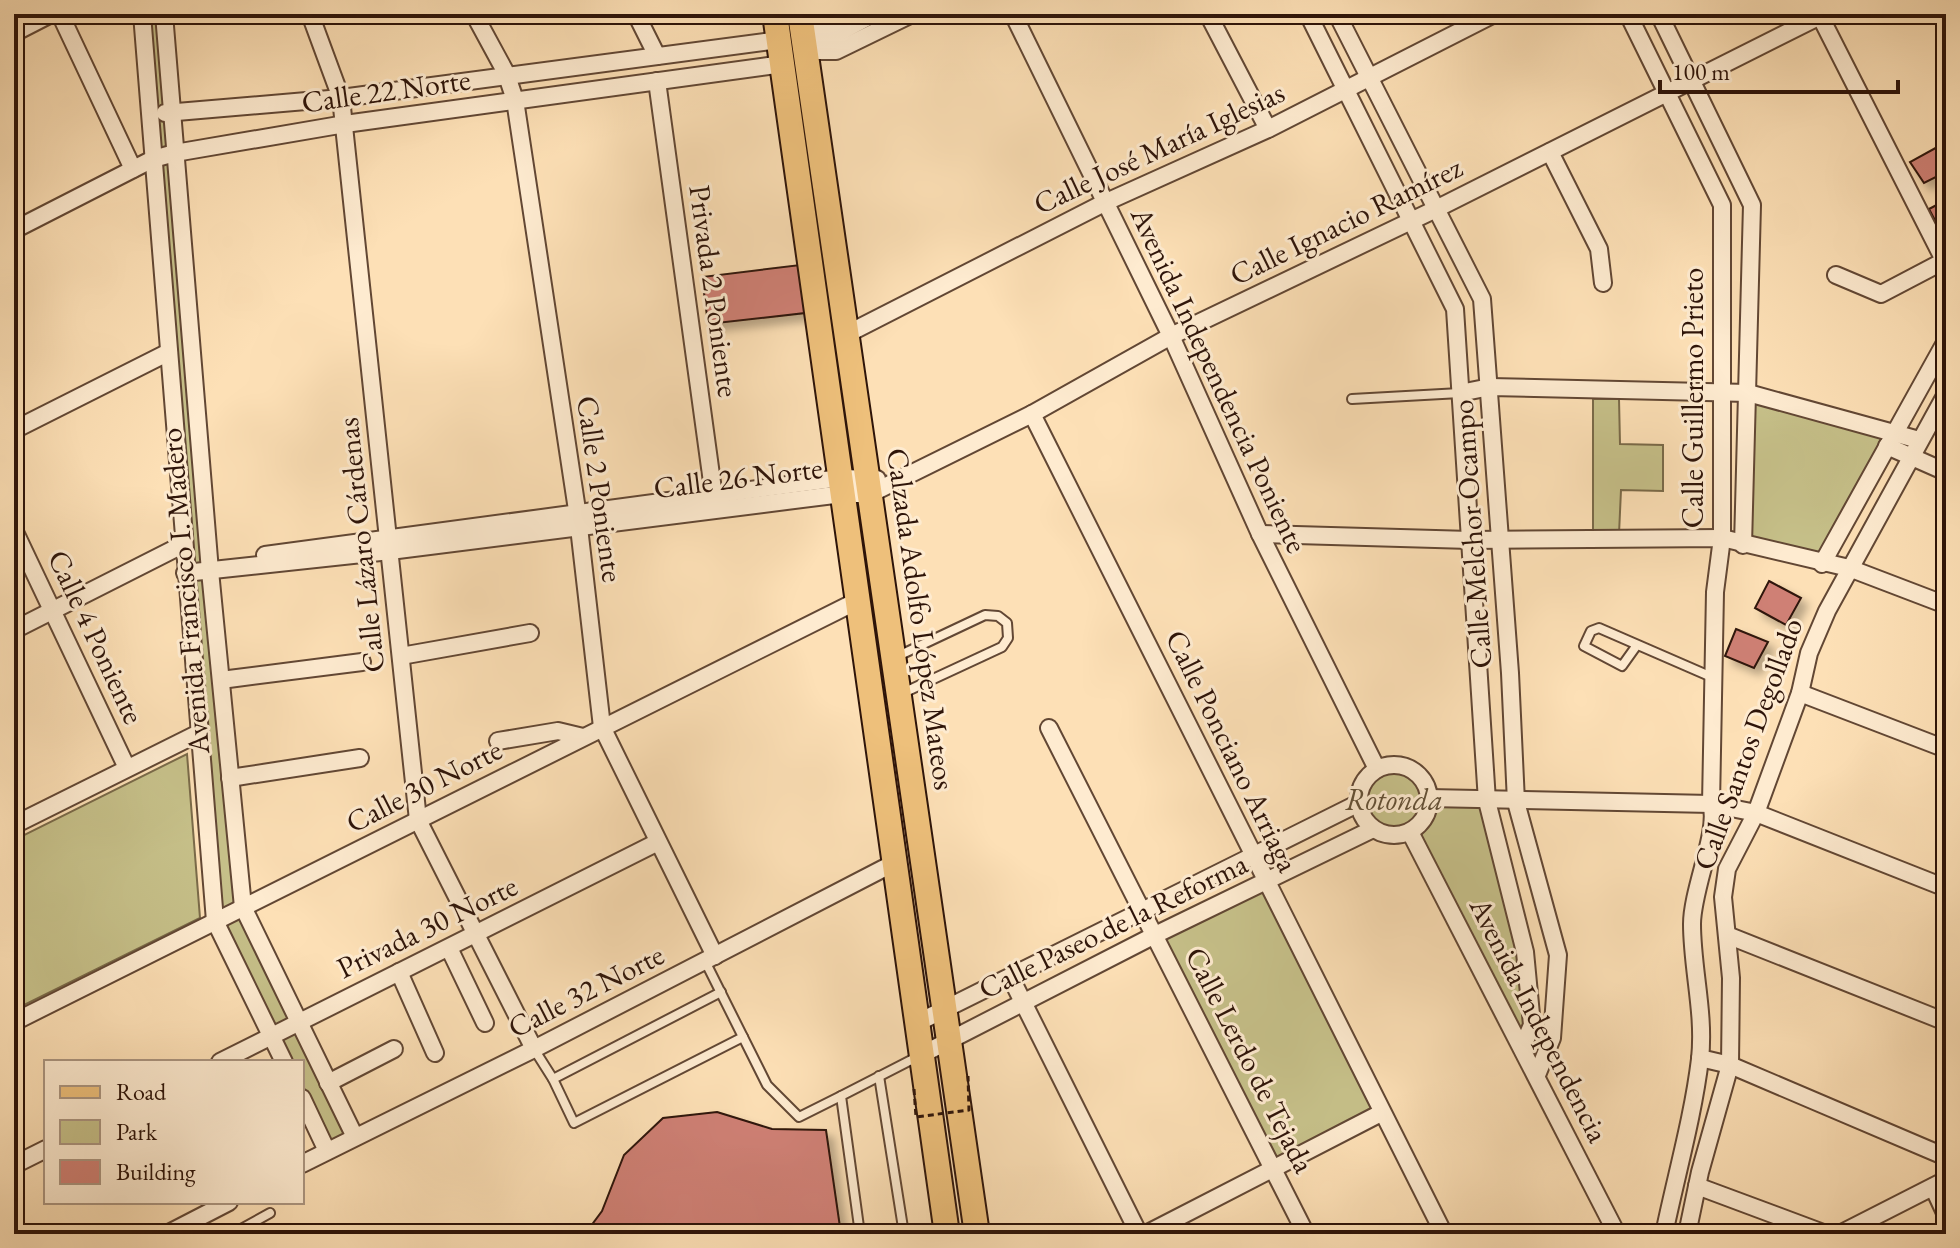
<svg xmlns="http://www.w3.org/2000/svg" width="1960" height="1248" viewBox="0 0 1960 1248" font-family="'EB Garamond',serif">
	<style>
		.green { fill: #c6c089; stroke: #7a6a49; stroke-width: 2 }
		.building { fill: #cf8074; stroke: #2e1409; stroke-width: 2; filter: url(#shadow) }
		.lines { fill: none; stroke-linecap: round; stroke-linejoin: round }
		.service-casing { stroke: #624734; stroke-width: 12 }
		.minor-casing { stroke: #624734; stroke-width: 20 }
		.primary-casing { stroke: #2e1409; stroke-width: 28 }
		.service { stroke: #feebd0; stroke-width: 8 }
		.minor { stroke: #feebd0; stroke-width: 16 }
		.primary { stroke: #eec07b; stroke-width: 24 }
		.path-bridge { stroke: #2e1409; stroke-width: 3; stroke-dasharray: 6 4; stroke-linecap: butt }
		.labels { text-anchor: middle; stroke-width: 6; stroke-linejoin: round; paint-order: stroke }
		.street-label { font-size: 30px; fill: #2e1409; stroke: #feebd0 }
		.park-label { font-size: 30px; font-style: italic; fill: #635036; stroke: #feebd0 }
	</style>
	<defs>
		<filter id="shadow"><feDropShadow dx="7" dy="7" stdDeviation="4" flood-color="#0004"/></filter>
	</defs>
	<rect width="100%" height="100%" fill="#fde0b6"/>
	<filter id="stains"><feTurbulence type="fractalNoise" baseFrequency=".0025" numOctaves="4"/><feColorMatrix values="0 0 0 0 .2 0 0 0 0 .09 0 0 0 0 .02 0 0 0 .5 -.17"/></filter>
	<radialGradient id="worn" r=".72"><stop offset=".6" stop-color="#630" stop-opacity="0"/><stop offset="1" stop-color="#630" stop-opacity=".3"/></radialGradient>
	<g class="green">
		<polygon points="143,14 163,14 243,907 355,1137 327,1151 302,1099 302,1062 284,1062 215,921"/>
		<polygon points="1748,393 1895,433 1822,564 1743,545"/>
		<polygon points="1593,399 1619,399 1620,444 1663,445 1663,491 1621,490 1619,534 1593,533"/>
		<polygon points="187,754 200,918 14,1010 14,840"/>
		<circle cx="1394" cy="800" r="32"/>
		<polygon points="1433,801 1487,802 1527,996 1522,1039 1412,833 1428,816"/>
		<polygon points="1266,882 1381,1113 1272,1168 1155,935"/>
	</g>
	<g class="building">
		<polygon points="1941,145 1946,155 1946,172 1924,183 1910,162"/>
		<polygon points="1946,200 1946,223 1939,228 1929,209"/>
		<polygon points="800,265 805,313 708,324 702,277"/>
		<polygon points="1769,581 1801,598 1786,625 1755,608"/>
		<polygon points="1736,629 1768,642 1754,668 1725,656"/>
		<polygon points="717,1112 772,1129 826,1130 841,1234 585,1234 602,1211 624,1155 663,1118"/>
	</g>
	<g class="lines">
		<defs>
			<g id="service">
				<polyline points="1352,399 1460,393"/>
				<polyline points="1637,645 1622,666 1584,646 1591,631 1599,628 1714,678"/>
				<polyline points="896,657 985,615 998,616 1007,623 1008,638 1002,647 903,693"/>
				<polyline points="705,961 767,1085 799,1117 841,1096"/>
				<polyline points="721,992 553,1079 574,1123 743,1037"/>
				<polyline points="534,1049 553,1079"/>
				<polyline points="879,1076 904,1234"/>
				<polyline points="232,1234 270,1213"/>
				<polyline points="860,1234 841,1096 917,1057"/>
			</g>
			<g id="minor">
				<polyline points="60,14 133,169"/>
				<polyline points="142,14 215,921 284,1062"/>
				<polyline points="164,14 210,571 243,907 355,1137"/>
				<polyline points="310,14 341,98 418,820 534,1049"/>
				<polyline points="474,14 506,73 515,100 577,510 602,727 715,956"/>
				<polyline points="636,14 657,56"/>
				<polyline points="1013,14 1171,336 1260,534 1377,769"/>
				<polyline points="1308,14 1455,309 1487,801 1525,952 1532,1025 1522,1048"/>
				<polyline points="1337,14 1482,299 1510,673 1516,802 1558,955 1552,1038 1537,1075"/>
				<path d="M1628 14 1722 205V538L1715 592 1711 804C1720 829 1692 889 1692 924 1692 969 1705 1013 1700 1059 1693 1117 1676 1176 1664 1234"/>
				<polyline points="1659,14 1752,205 1743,545"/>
				<polyline points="1209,16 1268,129"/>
				<polyline points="1820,16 1946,264"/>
				<polyline points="14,33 51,14"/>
				<polyline points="803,35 843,14"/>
				<polyline points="807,50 874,14"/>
				<polyline points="806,51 836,51 912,14"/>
				<polyline points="657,81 715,504"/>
				<polyline points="165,113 341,98 779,40"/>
				<polyline points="1550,152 1599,249 1603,283"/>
				<polyline points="14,230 153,159 175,153 345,124 783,64"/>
				<polyline points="1836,275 1881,294 1944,261"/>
				<polyline points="847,334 1104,203 1268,129 1494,14"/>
				<polyline points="1460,393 1490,387 1748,393 1919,440"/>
				<polyline points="1032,414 1444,1234"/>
				<polyline points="14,430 169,352"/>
				<polyline points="1887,446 1946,472"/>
				<polyline points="14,530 127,768"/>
				<polyline points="1260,534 1470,540 1722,538 1849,568 1946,605"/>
				<polyline points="265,555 840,478 877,479"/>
				<polyline points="1822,564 1946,341"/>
				<polyline points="185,573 390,551 842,494 870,494 1032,414 1171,336 1436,209 1824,14"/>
				<polyline points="14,630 184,544"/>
				<polyline points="401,656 530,633"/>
				<polyline points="221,680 362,662"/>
				<polyline points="1800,693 1946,749"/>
				<polyline points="1049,728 1306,1234"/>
				<polyline points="498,741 558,731 583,737"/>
				<circle cx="1394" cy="800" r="35"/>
				<polyline points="230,778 360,758"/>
				<polyline points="1429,798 1711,804 1756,813 1946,888"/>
				<polyline points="14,825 199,733"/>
				<polyline points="1410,832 1617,1234"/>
				<polyline points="1727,935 1946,1022"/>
				<polyline points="449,948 485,1023"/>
				<polyline points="399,972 435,1053"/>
				<polyline points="1011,978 1139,1234"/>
				<polyline points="14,1022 859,600"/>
				<polyline points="917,1023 1359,803"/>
				<polyline points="921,1055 1155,935 1373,829"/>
				<polyline points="1700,1058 1730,1065 1946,1157"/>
				<polyline points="220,1062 658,842"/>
				<polyline points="328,1083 394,1049"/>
				<polyline points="302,1098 327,1151"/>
				<polyline points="302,1164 534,1049 894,863"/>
				<polyline points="14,1165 46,1149"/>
				<polyline points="1697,1186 1826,1234"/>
				<polyline points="1933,1187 1946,1215"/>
				<polyline points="167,1234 229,1202"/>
				<polyline points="1146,1234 1381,1113"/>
				<polyline points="1687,1234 1700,1172 1730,1065 1731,978 1723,897 1727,869 1756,813 1800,693 1809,653 1827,611 1946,394"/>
				<polyline points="1840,1234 1946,1180"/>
			</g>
			<g id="primary">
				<polyline points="775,14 947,1234"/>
				<polyline points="800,14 977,1234"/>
			</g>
		</defs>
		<use href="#service" class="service-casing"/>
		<use href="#minor" class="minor-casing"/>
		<use href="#primary" class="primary-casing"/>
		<use href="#service" class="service"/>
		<use href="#minor" class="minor"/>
		<use href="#primary" class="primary"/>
		<polyline class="path-bridge" points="914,1089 916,1117 969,1110 968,1076"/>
	</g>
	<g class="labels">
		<g class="street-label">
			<text transform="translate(386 91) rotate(-8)" y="10">Calle 22 Norte</text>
			<text transform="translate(1159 148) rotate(-25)" y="10">Calle José María Iglesias</text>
			<text transform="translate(1346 221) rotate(-26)" y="10">Calle Ignacio Ramírez</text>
			<text transform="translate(714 291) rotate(82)" y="10">Privada 2 Poniente</text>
			<text transform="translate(1219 380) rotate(65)" y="10">Avenida Independencia Poniente</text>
			<text transform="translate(1693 398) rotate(-90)" y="10">Calle Guillermo Prieto</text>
			<text transform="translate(738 478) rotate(-7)" y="10">Calle 26 Norte</text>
			<text transform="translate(600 489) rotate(82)" y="10">Calle 2 Poniente</text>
			<text transform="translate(1472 534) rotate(-94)" y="10">Calle Melchor Ocampo</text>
			<text transform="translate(361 545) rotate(-96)" y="10">Calle Lázaro Cárdenas</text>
			<text transform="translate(185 591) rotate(-95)" y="10">Avenida Francisco I. Madero</text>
			<text transform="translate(921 619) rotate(82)" y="10">Calzada Adolfo López Mateos</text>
			<text transform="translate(96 637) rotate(65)" y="10">Calle 4 Poniente</text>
			<text transform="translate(1748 744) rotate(-70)" y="10">Calle Santos Degollado</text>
			<text transform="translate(1232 751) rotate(64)" y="10">Calle Ponciano Arriaga</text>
			<text transform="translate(424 786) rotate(-27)" y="10">Calle 30 Norte</text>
			<text transform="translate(1113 926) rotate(-26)" y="10">Calle Paseo de la Reforma</text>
			<text transform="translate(427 927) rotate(-26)" y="10">Privada 30 Norte</text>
			<text transform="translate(586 991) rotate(-27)" y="10">Calle 32 Norte</text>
			<text transform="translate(1539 1020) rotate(63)" y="10">Avenida Independencia</text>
			<text transform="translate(1250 1060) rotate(63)" y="10">Calle Lerdo de Tejada</text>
		</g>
		<g class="park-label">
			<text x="1394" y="810">Rotonda</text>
		</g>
	</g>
	<rect width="1960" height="1248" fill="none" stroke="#fde0b6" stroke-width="48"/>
	<rect x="16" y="16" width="1928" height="1216" fill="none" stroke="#2e1409" stroke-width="4"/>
	<rect x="24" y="24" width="1912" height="1200" fill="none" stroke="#2e1409" stroke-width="2"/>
	<rect x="44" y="1060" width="260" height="144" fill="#feebd0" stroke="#ab9580" stroke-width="2"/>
	<rect x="60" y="1086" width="40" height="12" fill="#eec07b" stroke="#ab9580" stroke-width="2"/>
	<text x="116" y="1100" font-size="24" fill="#2e1409">Road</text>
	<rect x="60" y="1120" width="40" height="24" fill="#c6c089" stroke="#ab9580" stroke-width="2"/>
	<text x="116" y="1140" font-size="24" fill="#2e1409">Park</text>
	<rect x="60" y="1160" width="40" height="24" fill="#cf8074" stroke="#ab9580" stroke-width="2"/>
	<text x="116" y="1180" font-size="24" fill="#2e1409">Building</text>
	<path d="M1660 80v12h238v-12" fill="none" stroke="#2e1409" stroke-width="4"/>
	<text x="1672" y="80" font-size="24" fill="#2e1409" stroke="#feebd0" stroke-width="6" paint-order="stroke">100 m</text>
	<rect width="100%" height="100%" filter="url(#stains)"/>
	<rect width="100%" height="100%" fill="url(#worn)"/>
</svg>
